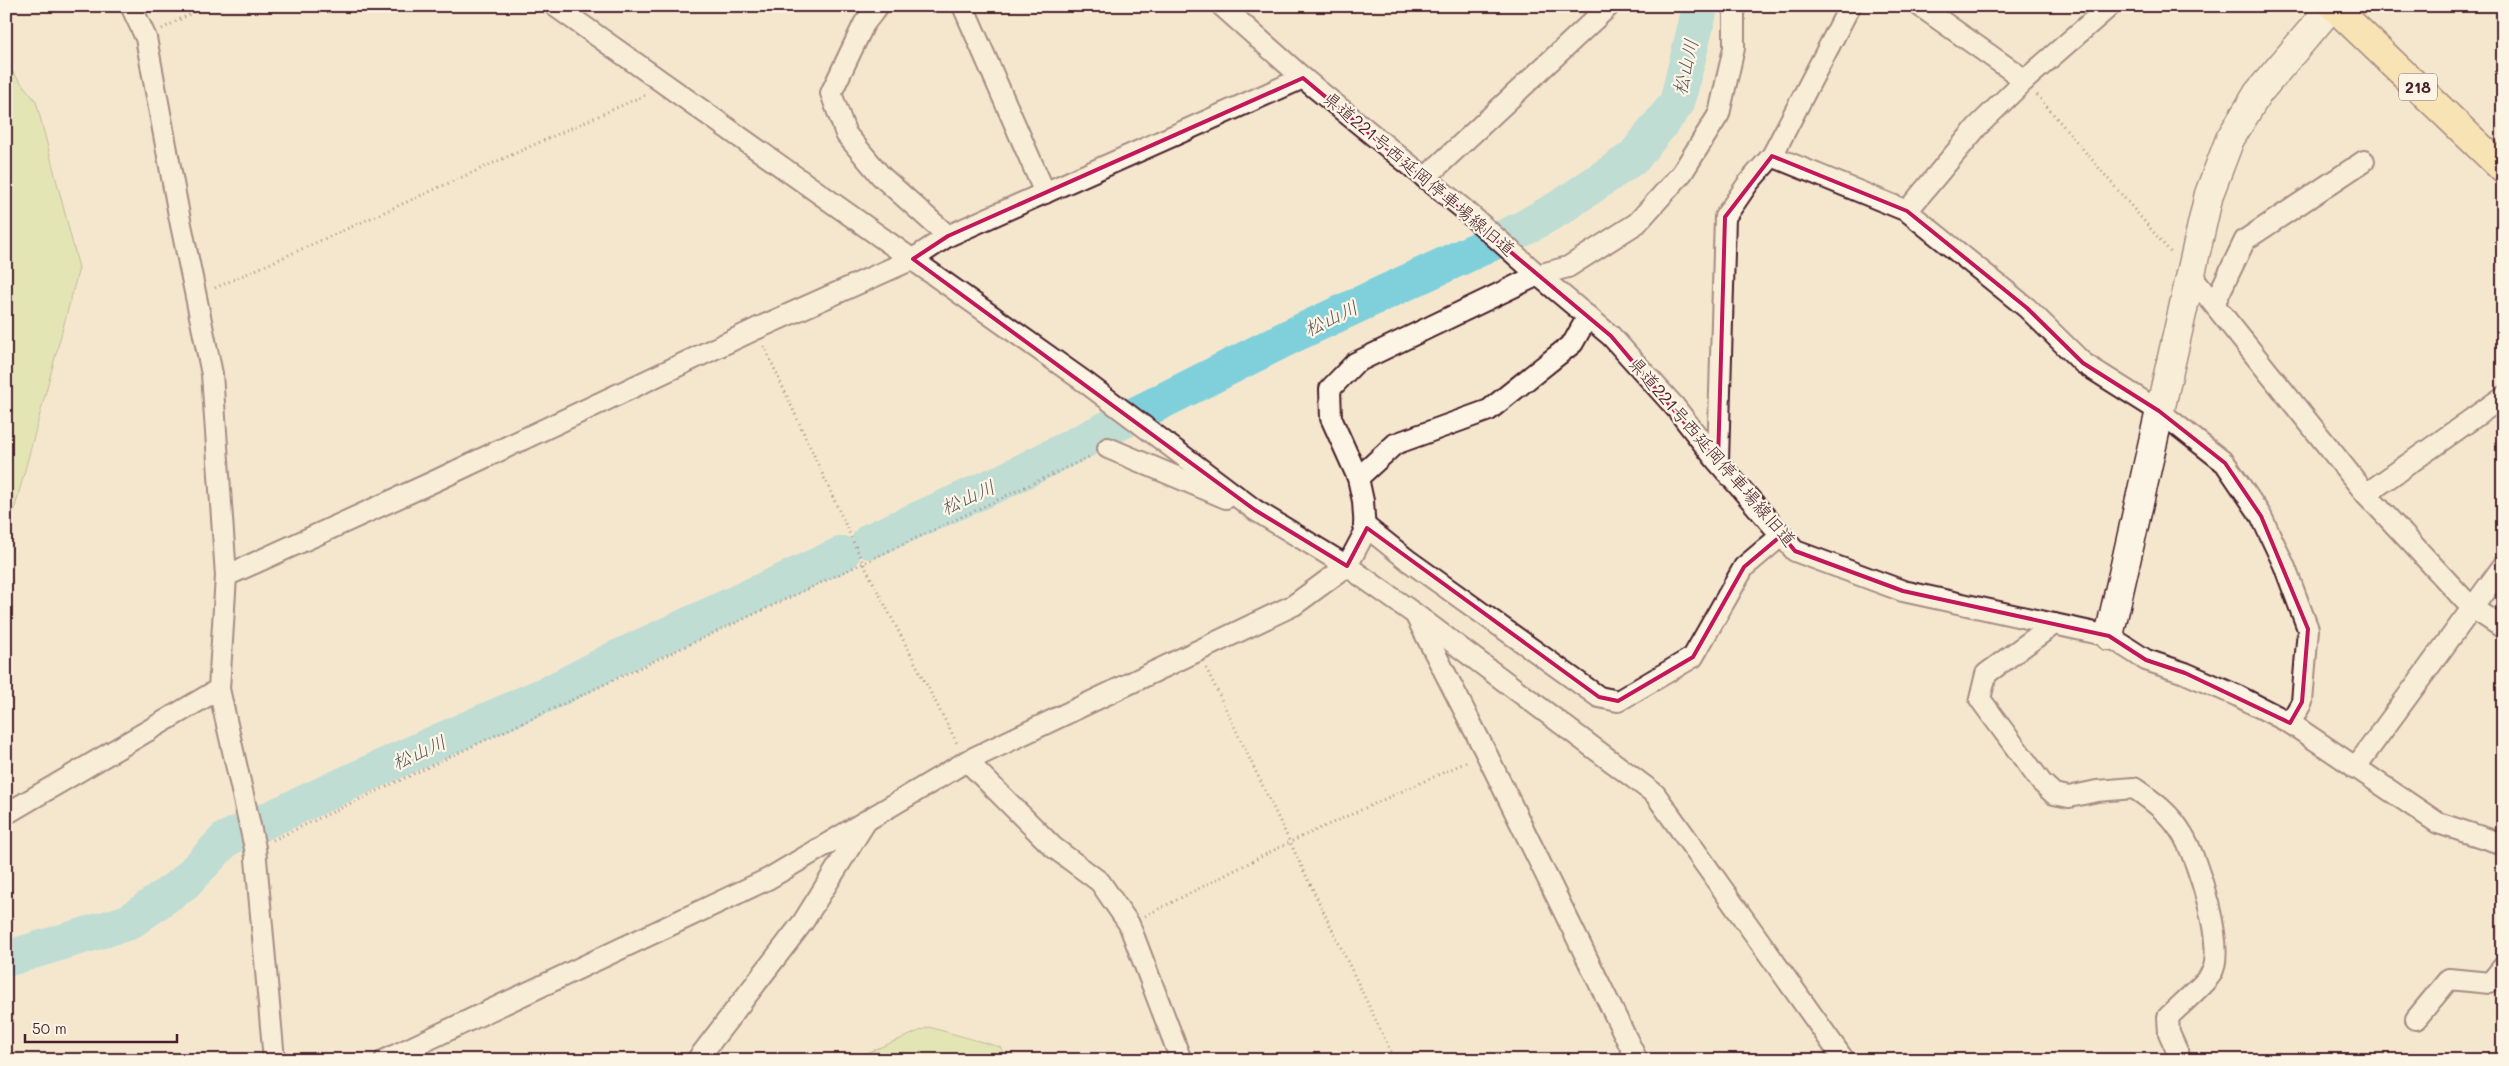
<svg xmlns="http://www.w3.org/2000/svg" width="2509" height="1066" viewBox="0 0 2509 1066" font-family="Mali,'Klee One',sans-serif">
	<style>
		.green { fill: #cee296; stroke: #8c8060 }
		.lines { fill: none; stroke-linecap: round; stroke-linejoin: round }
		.river { stroke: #80d0dc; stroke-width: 36 }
		.street-casing { stroke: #4a1f2b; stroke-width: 24 }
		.secondary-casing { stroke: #4a1f2b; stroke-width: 31 }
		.highway-casing { stroke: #4a1f2b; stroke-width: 31 }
		.path { stroke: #4a1f2b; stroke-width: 3; stroke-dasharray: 1 4; stroke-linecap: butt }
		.street { stroke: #fcf5e5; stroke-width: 20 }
		.secondary { stroke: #fcf5e5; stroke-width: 28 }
		.highway { stroke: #fcde96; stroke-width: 28 }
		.marked { fill: none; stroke: #c2185b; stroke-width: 4; stroke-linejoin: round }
		.labels { text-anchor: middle; stroke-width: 4.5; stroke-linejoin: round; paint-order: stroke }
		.shield { fill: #fcf5e5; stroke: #7f5f63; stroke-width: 1 }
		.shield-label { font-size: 16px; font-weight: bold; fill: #4a1f2b }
		.street-label { font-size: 18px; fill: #4a1f2b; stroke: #fcf5e5 }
		.water-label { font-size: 19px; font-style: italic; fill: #5a5460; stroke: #fcf5e5 }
	</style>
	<rect width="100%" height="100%" fill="#f4e7ce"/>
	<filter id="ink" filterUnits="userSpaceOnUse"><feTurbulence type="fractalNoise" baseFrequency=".02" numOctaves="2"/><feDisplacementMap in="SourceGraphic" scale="10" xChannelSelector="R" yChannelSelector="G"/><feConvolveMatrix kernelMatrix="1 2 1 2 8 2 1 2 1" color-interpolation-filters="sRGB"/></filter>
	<g filter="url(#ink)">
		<g class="green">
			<polygon points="6,64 36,101 79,268 6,541"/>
			<polygon points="929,1027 1000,1047 1009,1060 850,1060"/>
		</g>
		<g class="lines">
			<g class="river">
				<polyline points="870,541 1004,481 1291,336 1522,229 1561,207 1634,157 1677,103 1699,12 1698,6"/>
				<polyline points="6,959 129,922 184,883 226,839 424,748 556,690 615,659 842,554"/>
			</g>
			<defs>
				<g id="street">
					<polyline points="131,6 146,38 179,215 212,374 226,576 219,689 255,848 274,1060"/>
					<polyline points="555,6 1085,382 1255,510 1347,566 1415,614 1655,794 1844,1060"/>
					<polyline points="878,6 864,24 831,93 846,134 881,176 948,236"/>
					<polyline points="963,6 1045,193"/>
					<polyline points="1222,6 1303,78 1466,211 1538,275 1611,336 1675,407 1716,460 1795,551 1903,591 2109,636 2146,660 2185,673 2238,696 2290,723 2438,823 2503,844"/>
					<polyline points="1920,6 2025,80"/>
					<polyline points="1772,156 1850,6"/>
					<polyline points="1425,178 1609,6"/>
					<polyline points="1907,211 1977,127 2025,80 2110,6"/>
					<polyline points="2192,277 2366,494 2471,607 2503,628"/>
					<polyline points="2214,304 2245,240 2364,161"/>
					<polyline points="1108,448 1226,498"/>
					<polyline points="1718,461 1725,217 1749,182 1772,156 1907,211 2027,308 2083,363 2159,411 2225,463 2261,516 2284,565 2308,629 2302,702 2290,723"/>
					<polyline points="1358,478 1331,418 1330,389 1355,363 1538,275 1568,267 1637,223 1682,173 1719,114 1734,48 1734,6"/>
					<polyline points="2366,494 2503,397"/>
					<polyline points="1364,525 1409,561 1599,697 1618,701 1693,657 1744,567 1782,535"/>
					<polyline points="226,576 435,481 756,329 913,259 948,236 1303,78"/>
					<polyline points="1417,618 1486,753 1637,1060"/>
					<path d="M2054 624 1986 674 1980 699 2041 782 2054 794 2069 797 2097 791 2134 788C2153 801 2171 814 2183 835 2197 858 2227 950 2211 974 2203 986 2180 1005 2168 1017L2169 1033 2181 1060"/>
					<polyline points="967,761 1053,847 1100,882 1129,924 1181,1060"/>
					<polyline points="2355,768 2503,566"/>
					<polyline points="6,814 219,689"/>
					<polyline points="2416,1019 2449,979 2490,983 2503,967"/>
					<polyline points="385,1060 768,879 967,761 1294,605 1347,566 1365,532 1363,501 1358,478 1395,444 1489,410 1573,343 1588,316"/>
					<polyline points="697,1060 803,922 865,823"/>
				</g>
				<polyline id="secondary" points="2109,636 2209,194 2230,139 2258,93 2332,6"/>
				<polyline id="highway" points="2333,6 2503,169"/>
			</defs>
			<use href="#street" class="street-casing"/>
			<use href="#secondary" class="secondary-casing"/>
			<use href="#highway" class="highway-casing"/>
			<g class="path">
				<polyline points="162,29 205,6"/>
				<polyline points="2037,95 2172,254"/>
				<polyline points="215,288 645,95"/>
				<polyline points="764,346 863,563 958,745"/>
				<polyline points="1206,668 1395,1060"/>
				<polyline points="273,840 1091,456"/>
				<polyline points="1145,916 1290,842 1469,761"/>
			</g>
			<use href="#street" class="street"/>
			<use href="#secondary" class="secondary"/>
			<use href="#highway" class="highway"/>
		</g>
	</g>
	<path d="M0 0H2509V1066H0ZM1303 78 1611 336 1718 462 1725 217 1772 156 1907 211 2027 308 2083 363 2159 411 2225 463 2261 516 2308 629 2302 702 2290 723 2185 673 2146 660 2109 636 1903 591 1795 551 1782 535 1744 567 1693 657 1618 701 1599 697 1367 528 1347 566 1255 510 913 259 948 236Z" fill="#f4e7ce" fill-opacity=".55" fill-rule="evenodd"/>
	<path class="marked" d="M1303 78 1611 336 1718 462 1725 217 1772 156 1907 211 2027 308 2083 363 2159 411 2225 463 2261 516 2308 629 2302 702 2290 723 2185 673 2146 660 2109 636 1903 591 1795 551 1782 535 1744 567 1693 657 1618 701 1599 697 1367 528 1347 566 1255 510 913 259 948 236Z"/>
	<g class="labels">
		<rect class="shield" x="2399" y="73.5" width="38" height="27" rx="4"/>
		<g class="shield-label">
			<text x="2418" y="93">218</text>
		</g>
		<g class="street-label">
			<text transform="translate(1419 174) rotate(40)" y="6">県道221号西延岡停車場線旧道</text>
			<text transform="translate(1712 452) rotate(49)" y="6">県道221号西延岡停車場線旧道</text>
		</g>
		<g class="water-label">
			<text transform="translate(1685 67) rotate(-77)" y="7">松山川</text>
			<text transform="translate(1331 318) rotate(-25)" y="7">松山川</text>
			<text transform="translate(968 497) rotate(-24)" y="7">松山川</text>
			<text transform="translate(419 752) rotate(-24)" y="7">松山川</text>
		</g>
	</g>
	<rect width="2509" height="1066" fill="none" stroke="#fcf5e5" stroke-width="25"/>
	<rect x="12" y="12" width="2484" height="1041" fill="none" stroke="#4a1f2b" stroke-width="2" filter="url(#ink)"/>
	<path d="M25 1034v8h152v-8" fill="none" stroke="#4a1f2b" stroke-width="2.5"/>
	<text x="32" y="1034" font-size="15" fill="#4a1f2b" stroke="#fcf5e5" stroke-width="4" paint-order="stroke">50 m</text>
</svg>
